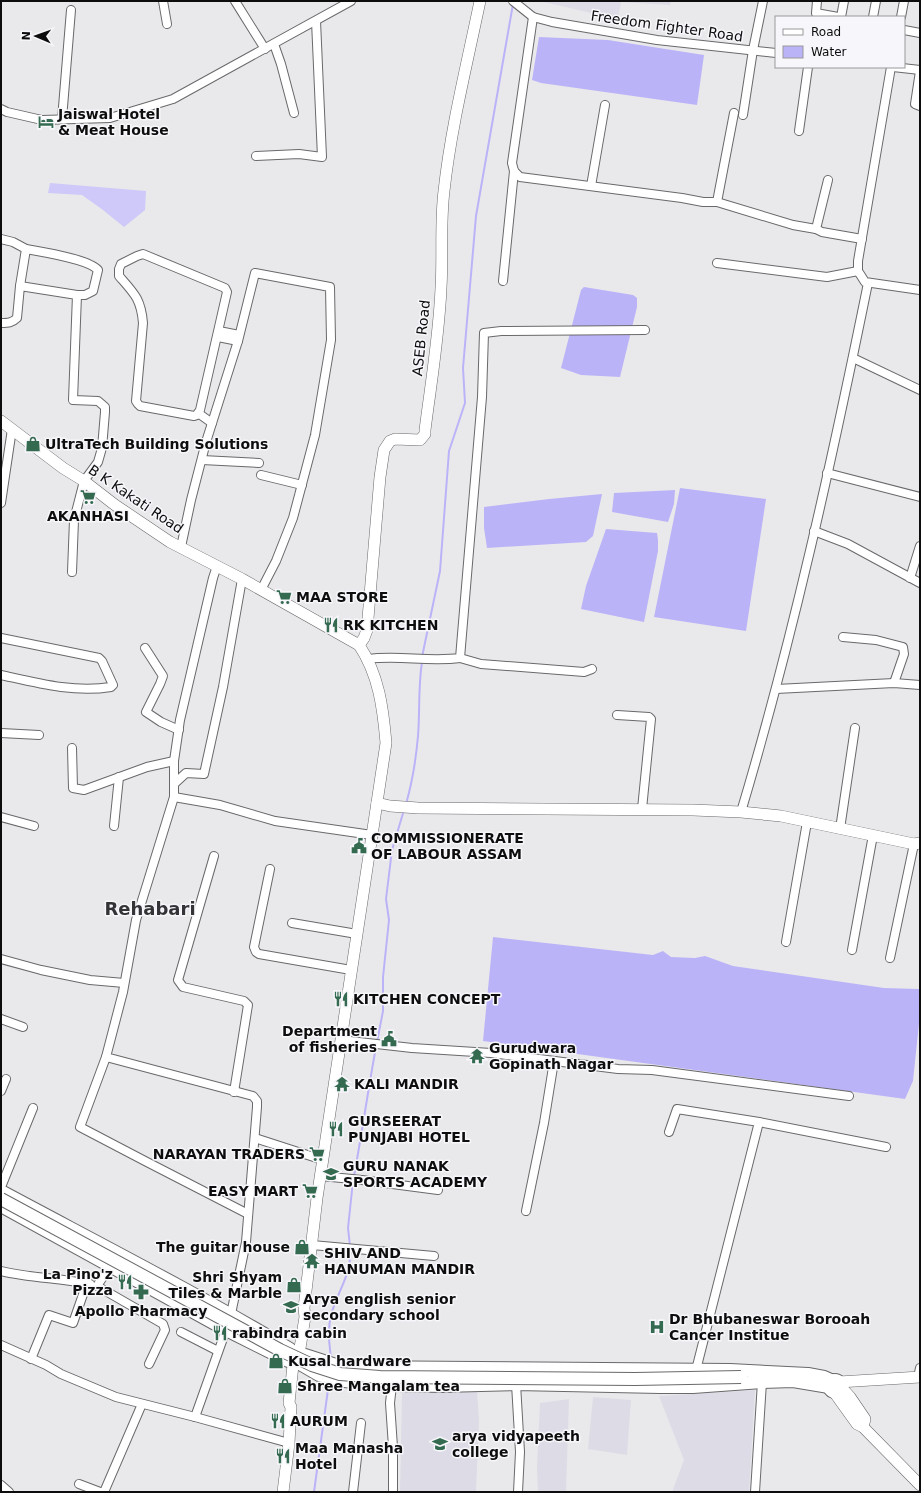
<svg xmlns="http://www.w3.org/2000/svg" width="921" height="1493" viewBox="0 0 921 1493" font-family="'DejaVu Sans',sans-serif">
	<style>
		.built { fill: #dddce6 }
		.green { fill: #cec9f9 }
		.water { fill: #bbb3f7 }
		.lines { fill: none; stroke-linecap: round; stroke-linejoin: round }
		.stream { stroke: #bbb3f7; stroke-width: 2 }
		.street-casing { stroke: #69696b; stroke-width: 10 }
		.secondary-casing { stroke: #69696b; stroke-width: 12 }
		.primary-casing { stroke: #69696b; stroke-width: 14 }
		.street { stroke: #fff; stroke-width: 8 }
		.secondary { stroke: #fff; stroke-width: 11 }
		.primary { stroke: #fff; stroke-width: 12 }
		.primary-bridge-casing { stroke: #69696b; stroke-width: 14; stroke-linecap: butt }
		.primary-bridge { stroke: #fff; stroke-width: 12 }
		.labels { text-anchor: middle; stroke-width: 3; stroke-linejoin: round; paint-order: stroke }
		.street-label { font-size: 14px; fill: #0d0d0e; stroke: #f7f6fa }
		.poi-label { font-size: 14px; font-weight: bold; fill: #0d0d0e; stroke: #f7f6fa; text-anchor: start }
		.district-label { font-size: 18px; font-weight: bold; fill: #343436; stroke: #f7f6fa }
	</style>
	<rect width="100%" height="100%" fill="#e9e9ec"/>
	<g class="built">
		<polygon points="539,1 671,1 670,5 621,2 618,19"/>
		<polygon points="477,1390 479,1421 476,1492 400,1492 402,1392"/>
		<polygon points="755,1390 749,1492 672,1492 684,1460 659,1396"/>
		<polygon points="593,1397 631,1400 627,1455 588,1449"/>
		<polygon points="569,1399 566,1492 538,1492 537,1468 540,1403"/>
	</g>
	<polygon class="green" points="50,183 146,191 145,210 124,227 103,210 82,195 48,193"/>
	<g class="water">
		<polygon points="539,37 608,40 704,55 697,105 541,83 532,80"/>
		<polygon points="584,287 633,295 637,298 637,307 620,377 581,375 561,368 581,290"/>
		<polygon points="680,488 766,499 746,631 654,617"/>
		<polygon points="675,490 674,504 668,522 612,512 614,493"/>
		<polygon points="602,494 593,536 586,542 487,548 484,528 484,507 549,499"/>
		<polygon points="606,529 657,533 658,540 658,551 644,622 581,609 586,586"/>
		<polygon points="493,937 653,955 663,951 671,957 695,958 705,956 733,966 884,988 919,989 920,993 920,1014 913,1081 905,1099 483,1041"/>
	</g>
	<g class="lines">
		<g class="stream">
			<polyline points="422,657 440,571 449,451 465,403 463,368 476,216 513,4"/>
			<path d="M406 804C412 783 416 759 418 736 420 712 418 687 422 662"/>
			<polyline points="377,1042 383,1011 383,977 389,920 386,899 392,850 404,810"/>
			<path d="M354 1176C362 1133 368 1090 376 1047"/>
			<polyline points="350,1246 348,1228 353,1181"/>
			<path d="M331 1358C329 1341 327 1329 332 1312 338 1291 352 1273 350 1250"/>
			<polyline points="314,1492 329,1382"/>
		</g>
		<defs>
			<g id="street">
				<polyline points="163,1 167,24"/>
				<polyline points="235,1 265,49"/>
				<polyline points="513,1 533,17 552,22 657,40 776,53"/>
				<polyline points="817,1 816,13 838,17"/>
				<polyline points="533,17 512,163 514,171 520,177 682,198 703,202 717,202 734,113"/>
				<polyline points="841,17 844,1"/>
				<polyline points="873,17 876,1"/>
				<polyline points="901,17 904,1"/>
				<polyline points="904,30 920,33"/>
				<polyline points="274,44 281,64 294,113"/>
				<polyline points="891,67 858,261 858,271 865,282 920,290"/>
				<polyline points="893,67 920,70"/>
				<polyline points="920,71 915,104 920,106"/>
				<polyline points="1,109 7,112 42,120 110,118 173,99 351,1"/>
				<polyline points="743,115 753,50 763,1"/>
				<polyline points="62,119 71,10"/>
				<polyline points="799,131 808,67"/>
				<polyline points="256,156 299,154 322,157 316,21"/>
				<polyline points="828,180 816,229 822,232 862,239"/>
				<polyline points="591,186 605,105"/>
				<polyline points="717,202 793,225 816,229"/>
				<polyline points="1,239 13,242 26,249 20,286"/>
				<path d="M26 249C42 252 89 259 98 270L93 291 85 295H77"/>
				<path d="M143 254 225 288 227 292 200 410 197 415 194 416 140 406 138 404 136 401 143 323C141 299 134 293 119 276V269L121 264 137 256Z"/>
				<polyline points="717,263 827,277 858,271"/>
				<polyline points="503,281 514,171"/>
				<path d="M1 323C8 323 12 323 17 318L20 286 77 295 73 400 98 401 105 407V412L102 448 98 462 84 481 74 520 72 572"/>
				<polyline points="219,331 239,335"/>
				<polyline points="218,337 238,341"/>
				<polyline points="853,358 920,390"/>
				<polyline points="198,413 212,423"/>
				<polyline points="202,460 259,463"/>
				<polyline points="827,473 920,497"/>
				<polyline points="261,475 302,485"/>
				<polyline points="1,503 12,429"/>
				<polyline points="814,531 848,544 920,583"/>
				<polyline points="181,547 191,500 206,442 238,341 255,273 330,287 331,340 315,435 293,518 276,561 261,590"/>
				<polyline points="910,578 920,546"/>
				<polyline points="843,637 876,640 903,647 904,654 894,683"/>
				<path d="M1 638 99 658 102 661 113 685 111 687C74 693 37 683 1 675"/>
				<polyline points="145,648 163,676 160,684 146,712 161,722 179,730"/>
				<polyline points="460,658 481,664 584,672 592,669"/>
				<path d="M368 659C398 655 429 662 460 658L482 397 484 333 501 331 645 330"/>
				<polyline points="776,689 894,683 920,685"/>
				<polyline points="617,715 649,717 651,719 642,809"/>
				<polyline points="1,733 39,735"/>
				<polyline points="72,748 73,788 84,790 147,767 174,761"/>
				<polyline points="174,784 174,761 180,720 213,578 217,566"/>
				<polyline points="174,797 220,805 275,821 372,835"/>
				<path d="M741 812C793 638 832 460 868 283"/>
				<polyline points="1,817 34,826"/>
				<polyline points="114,826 119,777"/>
				<polyline points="840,829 855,728"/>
				<polyline points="214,856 178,980 183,987 244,1001 248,1005 234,1092"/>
				<polyline points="270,869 254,947 256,952 259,954 351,970"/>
				<polyline points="292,923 357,934"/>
				<polyline points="786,942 807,822"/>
				<polyline points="852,950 873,835"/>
				<polyline points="890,958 914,844"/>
				<polyline points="1,959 41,970 90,980 124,983"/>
				<polyline points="1,1019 23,1027"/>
				<polyline points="341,1040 412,1048 491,1053 618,1069 652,1070 849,1096"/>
				<polyline points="106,1057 80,1127 145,1161 248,1214"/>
				<polyline points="1,1091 6,1079"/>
				<polyline points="759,1122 886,1147"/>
				<polyline points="669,1132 677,1109 759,1122 696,1370"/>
				<polyline points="255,1138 323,1160"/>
				<polyline points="321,1176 362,1180 438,1190"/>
				<polyline points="1,1187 33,1108"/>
				<polyline points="526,1211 544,1123 554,1061"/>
				<polyline points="312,1245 434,1256"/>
				<polyline points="110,1266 97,1286 163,1324 165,1330 149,1364"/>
				<path d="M1 1271C30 1278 61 1278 90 1284"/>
				<polyline points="231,1314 246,1242 257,1107 257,1101 253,1096 106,1057 123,992 136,920 174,797 174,784 186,773 204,774 223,687 242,579"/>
				<polyline points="181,1332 218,1351"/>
				<polyline points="1,1345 46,1365 61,1374 116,1397 195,1417 289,1443"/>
				<polyline points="31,1359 49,1315 73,1323 87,1283"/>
				<polyline points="918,1377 920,1368"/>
				<polyline points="516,1384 520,1452 518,1492"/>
				<polyline points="392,1385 390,1403 393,1447 393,1492"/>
				<polyline points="195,1417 226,1330"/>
				<polyline points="79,1484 100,1492"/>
				<polyline points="1,1485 9,1492"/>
				<polyline points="104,1492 142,1404"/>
				<polyline points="353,1492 361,1423"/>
				<polyline points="755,1492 762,1382"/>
			</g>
			<g id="secondary">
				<path d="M1 421 63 468 84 481 115 505 170 542 242 579 359 645C379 675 383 708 386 743L317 1198 304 1308 305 1317 300 1348"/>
				<path d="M359 645 364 638 367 630 380 477 384 450 390 441 395 439 420 440 425 434V430C431 383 439 336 441 288 443 256 440 223 444 191 451 127 467 64 480 1"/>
				<polyline points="377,803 390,806 418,808 693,810 741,812 781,816 914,844 920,843"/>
				<polyline points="839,1382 920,1377"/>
				<polyline points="841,1387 850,1397 865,1419 863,1427"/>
				<polyline points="834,1392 857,1424 863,1427 920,1485"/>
				<polyline points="283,1492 289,1443 291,1407 289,1403 293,1365"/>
			</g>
			<g id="primary">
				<path d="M1 1191C98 1243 196 1293 290 1349"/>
				<polyline points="1,1206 226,1330 288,1361"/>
				<polyline points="305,1355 342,1367 730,1370 808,1374 824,1377 833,1381"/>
				<polyline points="300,1364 319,1375 336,1380 362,1383 392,1385 442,1386 516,1384 660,1387 693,1387 762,1382 793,1381 829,1387"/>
				<circle cx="835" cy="1386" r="6"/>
			</g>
		</defs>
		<use href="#street" class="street-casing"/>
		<use href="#secondary" class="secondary-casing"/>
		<use href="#primary" class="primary-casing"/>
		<use href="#street" class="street"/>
		<use href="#secondary" class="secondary"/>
		<use href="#primary" class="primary"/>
		<defs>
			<polyline id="primary-bridge" points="1,1199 280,1350 312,1365 340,1374 380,1377 635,1379 741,1377"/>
		</defs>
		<use href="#primary-bridge" class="primary-bridge-casing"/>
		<use href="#primary-bridge" class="primary-bridge"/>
	</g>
	<defs>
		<symbol id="hotel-bare" viewBox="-9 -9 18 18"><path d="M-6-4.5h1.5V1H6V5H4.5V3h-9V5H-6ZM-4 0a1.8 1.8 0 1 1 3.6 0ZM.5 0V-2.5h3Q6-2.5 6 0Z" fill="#346a50" stroke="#f7f6fa" stroke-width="2.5" paint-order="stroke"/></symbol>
		<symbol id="shop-bare" viewBox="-9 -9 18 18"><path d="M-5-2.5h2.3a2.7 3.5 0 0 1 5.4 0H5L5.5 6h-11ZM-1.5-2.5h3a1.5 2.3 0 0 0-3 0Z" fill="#346a50" stroke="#f7f6fa" stroke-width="2.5" paint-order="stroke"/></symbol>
		<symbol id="supermarket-bare" viewBox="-9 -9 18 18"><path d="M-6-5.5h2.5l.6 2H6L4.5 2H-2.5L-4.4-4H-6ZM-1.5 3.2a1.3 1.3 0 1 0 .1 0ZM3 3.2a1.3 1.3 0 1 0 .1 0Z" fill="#346a50" stroke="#f7f6fa" stroke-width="2.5" paint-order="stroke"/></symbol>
		<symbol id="restaurant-bare" viewBox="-9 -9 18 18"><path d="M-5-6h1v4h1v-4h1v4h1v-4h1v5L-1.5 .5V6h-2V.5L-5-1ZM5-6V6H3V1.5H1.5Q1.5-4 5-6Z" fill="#346a50" stroke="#f7f6fa" stroke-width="2.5" paint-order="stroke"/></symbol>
		<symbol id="civic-bare" viewBox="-9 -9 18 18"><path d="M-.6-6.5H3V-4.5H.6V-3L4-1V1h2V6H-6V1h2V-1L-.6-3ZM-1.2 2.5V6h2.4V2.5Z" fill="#346a50" stroke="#f7f6fa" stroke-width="2.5" paint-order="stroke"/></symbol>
		<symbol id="temple-bare" viewBox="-9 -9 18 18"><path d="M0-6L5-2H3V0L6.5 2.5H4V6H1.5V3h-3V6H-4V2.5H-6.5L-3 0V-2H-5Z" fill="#346a50" stroke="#f7f6fa" stroke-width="2.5" paint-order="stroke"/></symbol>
		<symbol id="school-bare" viewBox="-9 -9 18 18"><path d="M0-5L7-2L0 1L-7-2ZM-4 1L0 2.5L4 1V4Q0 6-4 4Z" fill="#346a50" stroke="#f7f6fa" stroke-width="2.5" paint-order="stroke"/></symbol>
		<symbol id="pharmacy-bare" viewBox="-9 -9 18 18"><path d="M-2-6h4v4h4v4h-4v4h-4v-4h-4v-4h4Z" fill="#346a50" stroke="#f7f6fa" stroke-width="2.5" paint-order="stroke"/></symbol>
		<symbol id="hospital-bare" viewBox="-9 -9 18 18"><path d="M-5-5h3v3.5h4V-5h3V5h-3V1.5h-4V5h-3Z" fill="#346a50" stroke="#f7f6fa" stroke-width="2.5" paint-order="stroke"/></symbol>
	</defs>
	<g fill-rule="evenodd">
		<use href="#hotel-bare" x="35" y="111" width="22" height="22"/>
		<use href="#shop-bare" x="22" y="433" width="22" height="22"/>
		<use href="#supermarket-bare" x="77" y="486" width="22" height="22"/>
		<use href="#supermarket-bare" x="273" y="586" width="22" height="22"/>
		<use href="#restaurant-bare" x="320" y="614" width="22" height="22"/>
		<use href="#civic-bare" x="348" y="835" width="22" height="22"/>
		<use href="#restaurant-bare" x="330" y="988" width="22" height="22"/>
		<use href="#civic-bare" x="378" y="1028" width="22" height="22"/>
		<use href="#temple-bare" x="466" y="1045" width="22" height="22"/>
		<use href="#temple-bare" x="331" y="1073" width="22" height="22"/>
		<use href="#restaurant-bare" x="325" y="1118" width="22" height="22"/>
		<use href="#supermarket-bare" x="306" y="1143" width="22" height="22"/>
		<use href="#school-bare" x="320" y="1163" width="22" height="22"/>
		<use href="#supermarket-bare" x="299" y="1180" width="22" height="22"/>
		<use href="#shop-bare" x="291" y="1236" width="22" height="22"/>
		<use href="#temple-bare" x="301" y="1250" width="22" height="22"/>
		<use href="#restaurant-bare" x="114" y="1271" width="22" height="22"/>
		<use href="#shop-bare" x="283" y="1274" width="22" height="22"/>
		<use href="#pharmacy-bare" x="130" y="1281" width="22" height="22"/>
		<use href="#school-bare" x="280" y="1296" width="22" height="22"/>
		<use href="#hospital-bare" x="646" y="1316" width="22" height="22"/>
		<use href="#restaurant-bare" x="209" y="1322" width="22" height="22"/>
		<use href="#shop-bare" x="265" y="1350" width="22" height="22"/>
		<use href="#shop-bare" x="274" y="1375" width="22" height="22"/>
		<use href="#restaurant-bare" x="267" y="1410" width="22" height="22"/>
		<use href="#school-bare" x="429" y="1433" width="22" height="22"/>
		<use href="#restaurant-bare" x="272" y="1445" width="22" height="22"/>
	</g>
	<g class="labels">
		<g class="street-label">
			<text transform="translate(667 26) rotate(8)" y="5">Freedom Fighter Road</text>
			<text transform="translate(421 338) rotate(-84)" y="5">ASEB Road</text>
			<text transform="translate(136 499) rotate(34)" y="5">B K Kakati Road</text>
		</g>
		<g class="poi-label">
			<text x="58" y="119">Jaiswal Hotel<tspan x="58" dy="16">&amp; Meat House</tspan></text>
			<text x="45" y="449">UltraTech Building Solutions</text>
			<text x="88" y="521" text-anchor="middle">AKANHASI</text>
			<text x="296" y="602">MAA STORE</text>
			<text x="343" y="630">RK KITCHEN</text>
			<text x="371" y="843">COMMISSIONERATE<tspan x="371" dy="16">OF LABOUR ASSAM</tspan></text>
			<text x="353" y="1004">KITCHEN CONCEPT</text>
			<text x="377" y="1036" text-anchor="end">Department<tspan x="377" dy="16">of fisheries</tspan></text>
			<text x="489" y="1053">Gurudwara<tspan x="489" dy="16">Gopinath Nagar</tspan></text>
			<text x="354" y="1089">KALI MANDIR</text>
			<text x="348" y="1126">GURSEERAT<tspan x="348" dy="16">PUNJABI HOTEL</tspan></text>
			<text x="305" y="1159" text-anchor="end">NARAYAN TRADERS</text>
			<text x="343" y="1171">GURU NANAK<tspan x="343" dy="16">SPORTS ACADEMY</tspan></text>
			<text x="298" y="1196" text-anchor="end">EASY MART</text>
			<text x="290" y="1252" text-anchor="end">The guitar house</text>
			<text x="324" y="1258">SHIV AND<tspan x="324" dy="16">HANUMAN MANDIR</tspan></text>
			<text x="113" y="1279" text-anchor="end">La Pino'z<tspan x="113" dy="16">Pizza</tspan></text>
			<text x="282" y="1282" text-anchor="end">Shri Shyam<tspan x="282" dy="16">Tiles &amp; Marble</tspan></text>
			<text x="303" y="1304">Arya english senior<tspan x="303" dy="16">secondary school</tspan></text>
			<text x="141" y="1316" text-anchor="middle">Apollo Pharmacy</text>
			<text x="669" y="1324">Dr Bhubaneswar Borooah<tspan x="669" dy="16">Cancer Institue</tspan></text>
			<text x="232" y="1338">rabindra cabin</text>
			<text x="288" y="1366">Kusal hardware</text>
			<text x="297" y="1391">Shree Mangalam tea</text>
			<text x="290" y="1426">AURUM</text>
			<text x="452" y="1441">arya vidyapeeth<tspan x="452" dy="16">college</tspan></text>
			<text x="295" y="1453">Maa Manasha<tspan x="295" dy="16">Hotel</tspan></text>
		</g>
		<g class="district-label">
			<text x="150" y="915">Rehabari</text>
		</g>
	</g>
	<rect width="921" height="1493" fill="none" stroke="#0d0d0e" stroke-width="4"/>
	<rect x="775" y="16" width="130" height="52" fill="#f7f6fa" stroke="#99999c"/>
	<rect x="783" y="29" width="20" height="6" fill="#ffffff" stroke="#99999c"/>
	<text x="811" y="36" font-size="12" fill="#0d0d0e">Road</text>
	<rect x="783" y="46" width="20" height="12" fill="#bbb3f7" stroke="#99999c"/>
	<text x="811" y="56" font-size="12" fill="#0d0d0e">Water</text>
	<g transform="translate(36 36) rotate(272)" stroke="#f7f6fa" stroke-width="3" paint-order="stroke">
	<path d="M0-3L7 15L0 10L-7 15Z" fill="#0d0d0e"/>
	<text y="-6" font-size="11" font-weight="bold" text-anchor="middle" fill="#0d0d0e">N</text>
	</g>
</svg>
